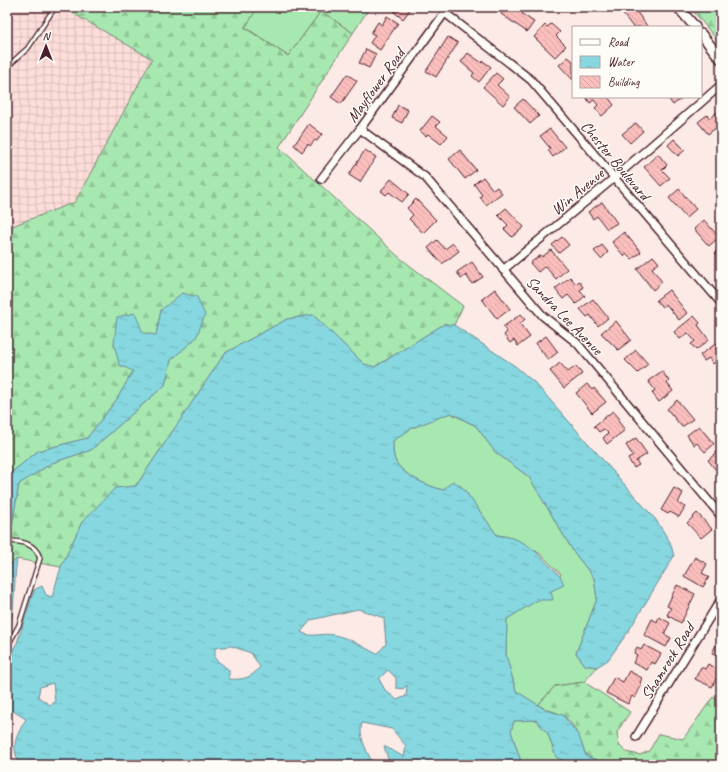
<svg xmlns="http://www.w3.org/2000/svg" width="728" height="772" viewBox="0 0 728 772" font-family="Caveat,sans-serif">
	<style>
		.industrial { fill: url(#industrial-grid) }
		.grass { fill: #a7e8b1; stroke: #78846e }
		.forest { fill: url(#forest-firs); stroke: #78846e }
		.water { fill: url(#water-ripples); stroke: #6e8d97; fill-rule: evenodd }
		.building { fill: url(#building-back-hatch); stroke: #4a1f2b }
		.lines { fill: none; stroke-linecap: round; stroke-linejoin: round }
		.lane-casing { stroke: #4a1f2b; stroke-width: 6 }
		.street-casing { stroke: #4a1f2b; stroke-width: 10 }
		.secondary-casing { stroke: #4a1f2b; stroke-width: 12 }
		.lane { stroke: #fdfcf7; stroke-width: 3.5 }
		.street { stroke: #fdfcf7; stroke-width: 7 }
		.secondary { stroke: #fdfcf7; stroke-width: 9 }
		.labels { text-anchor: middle; stroke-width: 3; stroke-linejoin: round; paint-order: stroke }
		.street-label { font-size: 16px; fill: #4a1f2b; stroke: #fdfcf7 }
	</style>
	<defs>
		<pattern id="industrial-grid" width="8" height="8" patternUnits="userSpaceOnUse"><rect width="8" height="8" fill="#fcddda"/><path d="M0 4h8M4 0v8" fill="none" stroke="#dabdbb"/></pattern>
		<pattern id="forest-firs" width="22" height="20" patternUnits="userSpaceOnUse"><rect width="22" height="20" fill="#a7e8b1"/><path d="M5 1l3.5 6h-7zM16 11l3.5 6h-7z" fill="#91c798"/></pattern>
		<pattern id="water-ripples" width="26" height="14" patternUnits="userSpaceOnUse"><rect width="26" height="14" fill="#86d7df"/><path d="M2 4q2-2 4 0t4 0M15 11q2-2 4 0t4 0" fill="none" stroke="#75b8c0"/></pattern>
		<pattern id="building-back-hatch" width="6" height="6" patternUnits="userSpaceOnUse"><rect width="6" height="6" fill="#fbbfbd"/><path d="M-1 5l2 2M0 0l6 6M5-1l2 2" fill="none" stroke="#d9a4a3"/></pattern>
	</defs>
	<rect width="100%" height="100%" fill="#fceae6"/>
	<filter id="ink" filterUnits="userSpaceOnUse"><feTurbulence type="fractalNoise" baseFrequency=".025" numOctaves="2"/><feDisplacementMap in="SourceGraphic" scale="8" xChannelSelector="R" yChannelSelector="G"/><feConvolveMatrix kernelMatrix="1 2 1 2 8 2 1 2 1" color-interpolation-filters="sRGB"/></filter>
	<g filter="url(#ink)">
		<polygon class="industrial" points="7,7 62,7 152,59 75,202 7,228"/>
		<g class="grass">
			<polygon points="258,7 370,7 353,33 321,11 288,56 245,27"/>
			<path d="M450 413 476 426 495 452 529 477 573 551 594 578 597 599 576 653 585 665 597 667 584 682 555 686 538 705 516 691 506 655 507 619 551 591 561 574C553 568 548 560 540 554 528 545 512 536 497 535L463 488 453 481 443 490C428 486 398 474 394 457 393 452 393 446 393 441L412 428Z"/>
			<polygon points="536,720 548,734 556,757 571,765 522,765 511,731 514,721"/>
		</g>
		<g class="forest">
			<polygon points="62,7 258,7 245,28 288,56 321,11 353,33 279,147 400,258 463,306 454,325 444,324 375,367 364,364 313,315 287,319 225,353 136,486 115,489 82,522 61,567 17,559 7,567 7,524 12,525 19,484 52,463 91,450 165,385 171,360 196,338 161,310 156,336 143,333 133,371 117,399 87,438 38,451 7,476 7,228 75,202 152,59"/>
			<polygon points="690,7 721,7 721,45"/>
			<path d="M584 682 630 712 617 732 619 745 626 752 640 755 649 751 659 734 683 739 713 697 721 702V765H609L586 756C582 744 573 720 562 715 554 711 546 710 538 705L555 686Z"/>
		</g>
		<g class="water">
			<polygon points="182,293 197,297 205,315 196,338 171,360 165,385 91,450 52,463 19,484 12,525 7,524 7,476 38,451 87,438 117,399 133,371 119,365 114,343 117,317 135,313 143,333 156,335 161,310"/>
			<path d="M313 315 364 364 375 367 444 324 454 325 515 366 535 383 656 520 670 542 674 556 628 632 608 660 597 667 585 665 576 653 597 599 594 578 573 551 529 477 495 452 476 426 451 413 412 428 393 441C393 446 393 452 394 457 398 474 428 486 443 490L453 481 463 488 497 535C523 538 533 548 550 566 558 574 560 574 564 585L551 591 553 600H538L507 619 506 655 516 691 546 710 563 715 579 736 586 756 609 765H571L556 757 548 734 536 720 514 721 511 731 522 765H451L450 761 442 765H390L384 746 404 757 406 746 392 729 362 723C358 735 366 749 371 760L383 765H20C10 745 16 737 26 719L13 711 7 712V659L17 643 34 590 42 586 46 595 52 597 61 567 82 522 115 488 136 486 225 353 287 319ZM358 609 384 618 386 644 377 654C363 647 350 638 334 635 322 632 312 639 301 632L311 620ZM231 646 251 653 260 667C251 678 244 680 229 679V670L215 659V648ZM388 670 396 678V688L403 689 407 685 406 696 397 700 385 690 379 679ZM53 683 55 702 50 705 38 697 40 687Z"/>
			<path d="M17 559C13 585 16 612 7 637V567Z"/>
		</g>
		<g class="building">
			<polygon points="398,7 412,7 403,19 394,12"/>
			<polygon points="506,7 516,7 524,12 522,14 534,22 527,32 501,14"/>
			<polygon points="629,7 633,7 648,27 633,27 622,13"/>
			<polygon points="387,16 398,23 380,50 370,43 375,35 371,33 378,22 382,25"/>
			<polygon points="551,24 560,32 556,36 566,46 555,57 534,37 545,25 547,27"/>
			<polygon points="448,37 458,43 436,77 426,71"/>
			<polygon points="366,49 376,54 369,68 359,63"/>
			<polygon points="468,53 482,63 483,61 491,67 479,82 472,76 474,73 461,62"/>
			<polygon points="568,57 573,61 573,80 559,65"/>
			<polygon points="496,73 503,79 497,85 510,97 503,105 483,87"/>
			<polygon points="347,74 357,81 341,104 331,97"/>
			<polygon points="586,97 608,97 614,105 602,116 595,108 598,105 594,100 590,103"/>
			<polygon points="667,97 683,97 673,105"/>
			<polygon points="523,99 539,116 530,124 514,107"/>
			<polygon points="398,105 408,110 402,123 392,118"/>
			<polygon points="720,110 721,131 717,127 708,134 698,122 707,115 710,118"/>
			<polygon points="432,116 440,122 436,126 448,136 441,144 428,134 426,136 420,131"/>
			<polygon points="636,123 643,131 630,143 622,134"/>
			<polygon points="309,124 322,134 317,141 315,140 310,146 308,144 302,152 294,145"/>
			<polygon points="550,129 565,147 553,157 548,150 550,148 540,136"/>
			<polygon points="674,139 685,150 678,156 668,145"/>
			<polygon points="365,150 376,157 360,182 349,175"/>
			<polygon points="460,150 476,170 465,179 449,159"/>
			<polygon points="658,154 667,165 662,170 670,178 661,186 644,167"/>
			<polygon points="483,177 493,190 497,187 502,193 486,205 480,197 482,195 474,184"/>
			<polygon points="391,179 409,194 402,202 389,192 386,195 381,191"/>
			<polygon points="679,189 696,209 686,218 669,198"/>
			<polygon points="416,199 436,220 423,233 409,219 413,215 407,208"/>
			<polygon points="602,202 617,223 607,229 597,216 593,219 588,212"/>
			<polygon points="506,208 524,227 512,237 504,229 508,225 498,215"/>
			<polygon points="704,220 719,237 709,246 694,229"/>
			<polygon points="624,232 641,252 632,259 627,254 624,256 612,242"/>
			<polygon points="562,237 569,245 559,253 552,245"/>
			<polygon points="437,240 445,249 453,243 459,251 442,264 428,248"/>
			<polygon points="602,245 608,252 601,259 594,251"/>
			<polygon points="721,246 721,260 715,252"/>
			<polygon points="551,250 567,269 556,279 545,266 538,272 530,263 541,255 542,257"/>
			<polygon points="653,256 659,263 652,268 662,282 653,290 637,269"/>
			<polygon points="472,262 483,277 472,284 466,275 461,279 457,272"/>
			<polygon points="570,277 576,284 579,281 583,287 580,290 585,296 576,304 568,295 563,299 555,289"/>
			<polygon points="495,289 510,309 497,319 482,299"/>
			<polygon points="669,290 687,313 679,320 666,304 662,307 656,300"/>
			<polygon points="593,299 608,318 598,326 590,315 587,317 580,309"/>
			<polygon points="521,314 525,319 520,324 530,337 518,346 514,340 510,343 504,335 507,332 503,327"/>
			<polygon points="694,316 700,323 698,325 709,340 696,350 691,344 695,341 688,333 680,339 674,332"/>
			<polygon points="616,321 631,340 618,350 601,333"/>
			<polygon points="546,336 558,352 548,360 536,343"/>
			<polygon points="717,343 721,348 721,367 717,361 713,364 709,358 704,361 700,355"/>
			<polygon points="636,350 648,364 638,373 625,360"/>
			<polygon points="560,363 568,372 576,366 582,374 564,388 550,371"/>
			<polygon points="662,371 669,381 667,383 673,391 659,402 652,393 655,390 648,381"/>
			<polygon points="587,384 592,390 594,388 606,402 592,413 576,393"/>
			<polygon points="677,400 693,419 682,427 667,409"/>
			<polygon points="613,411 620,419 618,421 625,430 607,444 603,438 608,433 604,429 599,432 594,426"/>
			<polygon points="699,426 714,444 705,452 697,443 694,445 687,435"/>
			<polygon points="636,438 647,454 636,461 639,465 634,468 628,459 633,456 626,445"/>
			<polygon points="721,449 721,467 720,466 715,469 708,460"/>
			<polygon points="674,488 683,493 678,503 685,507 679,517 670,512 668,514 661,510"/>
			<polygon points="697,513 712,529 701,538 687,523"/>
			<polygon points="695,557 707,564 702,573 709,577 703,587 684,576"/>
			<polygon points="677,585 695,594 681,623 667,615 671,608 667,606"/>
			<polygon points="659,617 670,623 664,634 671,638 666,647 644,635 652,619 657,622"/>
			<polygon points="721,635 721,657 712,653"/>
			<polygon points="644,645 661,654 655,664 651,662 647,670 633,663 637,655 634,653 637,647 641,650"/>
			<polygon points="708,664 721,671 721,679 717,677 712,687 695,679 701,667 705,669"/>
			<polygon points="629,671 642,678 640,683 642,684 635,698 632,696 628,704 606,693 614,677 623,682"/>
		</g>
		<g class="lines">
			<defs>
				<g id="lane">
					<polyline points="7,67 28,48 55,7"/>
					<path d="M7 541C21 541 35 543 40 558L19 625 7 647"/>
				</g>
				<g id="street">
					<polyline points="445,13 531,80 721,303"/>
					<polyline points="360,129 425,177 543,316 577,343 721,516"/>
					<polyline points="321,179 360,129 449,7"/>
					<polyline points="503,270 613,179 721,85"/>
					<polyline points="636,737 721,599"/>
				</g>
				<g id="secondary">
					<polyline points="678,7 695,27"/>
					<polyline points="701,34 721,59"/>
				</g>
			</defs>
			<use href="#lane" class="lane-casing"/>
			<use href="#street" class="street-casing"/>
			<use href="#secondary" class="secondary-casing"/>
			<use href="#lane" class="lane"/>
			<use href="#street" class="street"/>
			<use href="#secondary" class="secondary"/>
		</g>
	</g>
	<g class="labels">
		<g class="street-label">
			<text transform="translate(375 85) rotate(-54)" y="6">Mayflower Road</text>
			<text transform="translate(616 160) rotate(50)" y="6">Chester Boulevard</text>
			<text transform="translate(577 191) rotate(-40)" y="6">Win Avenue</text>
			<text transform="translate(565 315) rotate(46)" y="6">Sandra Lee Avenue</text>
			<text transform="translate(667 661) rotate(-58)" y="6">Shamrock Road</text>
		</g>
	</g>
	<rect width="728" height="772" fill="none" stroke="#fdfcf7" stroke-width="24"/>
	<rect x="12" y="12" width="704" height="748" fill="none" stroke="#4a1f2b" stroke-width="1.5" filter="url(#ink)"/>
	<rect x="572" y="26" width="130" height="72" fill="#fdfcf7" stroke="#b5a4a5"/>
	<rect x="580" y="39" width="20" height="6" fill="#fdfcf7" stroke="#b5a4a5"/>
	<text x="608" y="46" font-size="12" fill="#4a1f2b">Road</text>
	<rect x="580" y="56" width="20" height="12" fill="url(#water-ripples)" stroke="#b5a4a5"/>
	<text x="608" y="66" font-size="12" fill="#4a1f2b">Water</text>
	<rect x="580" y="76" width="20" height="12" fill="url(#building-back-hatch)" stroke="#b5a4a5"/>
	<text x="608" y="86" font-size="12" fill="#4a1f2b">Building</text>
	<g transform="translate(46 46)" stroke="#fdfcf7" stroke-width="3" paint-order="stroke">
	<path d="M0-3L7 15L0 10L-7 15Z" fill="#4a1f2b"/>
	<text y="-6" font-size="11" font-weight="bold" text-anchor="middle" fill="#4a1f2b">N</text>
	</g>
</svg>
